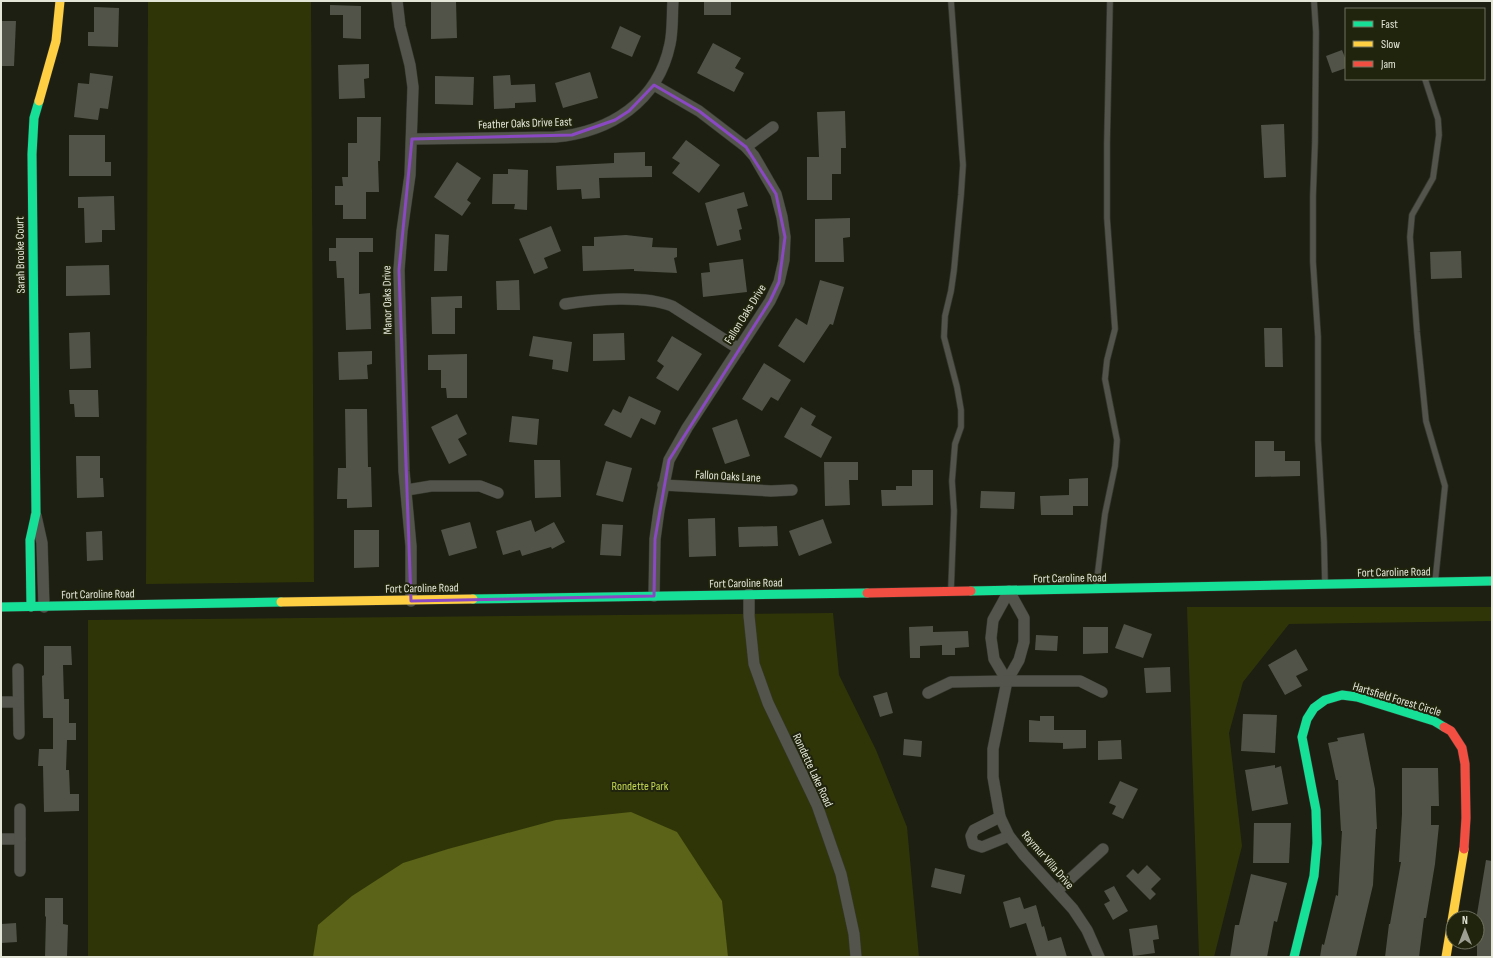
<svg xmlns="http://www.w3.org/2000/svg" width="1493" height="958" viewBox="0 0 1493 958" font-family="'Sofia Sans Condensed',sans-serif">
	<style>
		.green { fill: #303508 }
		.water { fill: #5a6317 }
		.building { fill: #515348 }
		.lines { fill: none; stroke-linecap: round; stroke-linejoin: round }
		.lane-casing { stroke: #37392f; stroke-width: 7 }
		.street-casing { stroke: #37392f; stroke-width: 12 }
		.fast-casing { stroke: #37392f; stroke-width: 10 }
		.slow-casing { stroke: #37392f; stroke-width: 10 }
		.jam-casing { stroke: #37392f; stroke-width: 10 }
		.lane { stroke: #53554c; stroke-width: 5.5 }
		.street { stroke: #53554c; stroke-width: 11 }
		.fast { stroke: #16e098; stroke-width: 9 }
		.slow { stroke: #ffcf43; stroke-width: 9 }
		.jam { stroke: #f24e42; stroke-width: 9 }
		.marked { fill: none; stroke: #8b48c3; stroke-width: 3; stroke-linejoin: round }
		.labels { text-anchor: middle; stroke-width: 4; stroke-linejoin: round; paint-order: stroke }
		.street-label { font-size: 12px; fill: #e3e6d7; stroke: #20240d }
		.park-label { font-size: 12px; fill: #c6da52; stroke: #20240d }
	</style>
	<rect width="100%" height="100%" fill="#1c1f12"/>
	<g class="green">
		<polygon points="148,1 311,1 314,582 146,584"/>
		<polygon points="1187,607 1492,607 1492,621 1289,624 1243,682 1229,733 1242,846 1214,957 1199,957"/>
		<polygon points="833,613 839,675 876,750 907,827 919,957 88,957 88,620"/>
	</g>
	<polygon class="water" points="631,812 677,832 722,901 728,957 313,957 318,925 352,896 403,863 448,849 556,820"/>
	<g class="building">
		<polygon points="431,1 456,1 457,38 431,39"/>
		<rect x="704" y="1" width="27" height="14"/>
		<polygon points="330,5 361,6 361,39 343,38 343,15 330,15"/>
		<polygon points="94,7 119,8 118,47 88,46 88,32 94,32"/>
		<polygon points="1,21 16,21 14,66 1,66"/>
		<polygon points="620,26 641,36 632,57 611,48"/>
		<polygon points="713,43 741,58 735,68 744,73 734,92 697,73"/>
		<polygon points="1342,50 1346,60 1346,68 1332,73 1326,56"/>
		<polygon points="369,64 369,78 364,79 365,98 339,99 338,65"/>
		<polygon points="590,72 598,98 563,108 555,83"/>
		<polygon points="90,73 113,76 108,109 100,108 98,120 74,117 78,83 89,84"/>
		<polygon points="510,75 511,85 535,84 536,102 515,103 515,108 494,109 493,76"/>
		<polygon points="435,76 474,77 473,105 435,104"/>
		<polygon points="845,111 846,148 841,148 841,174 832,174 832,200 807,200 807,157 819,157 817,112"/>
		<polygon points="357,117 381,117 380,161 378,161 379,192 366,192 366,219 343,219 343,205 335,205 335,186 343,186 342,177 348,177 348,143 357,143"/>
		<polygon points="1284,124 1286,177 1264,178 1261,125"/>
		<polygon points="69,135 105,135 105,162 111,162 111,176 69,176"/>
		<polygon points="686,140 720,165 699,193 672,173 680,163 672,158"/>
		<polygon points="645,152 645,166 652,166 652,177 599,178 600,198 582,199 581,189 557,190 556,166 614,163 614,153"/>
		<polygon points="457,162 481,178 467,200 471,203 462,216 434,197"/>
		<polygon points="508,169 528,170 527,210 514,209 515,204 492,204 493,174 508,174"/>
		<polygon points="744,192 748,206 737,209 742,229 739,230 741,240 717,246 705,203"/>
		<polygon points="114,196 115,230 102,230 102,242 85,243 84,208 78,208 78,197"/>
		<polygon points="850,218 850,237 843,238 844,262 815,262 815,219"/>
		<polygon points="551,226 561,251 544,258 548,268 534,274 519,239"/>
		<polygon points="435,234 449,235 447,271 434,271"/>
		<polygon points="626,235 653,238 652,247 677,248 677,257 674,258 677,273 634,271 634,269 583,271 582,246 594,246 594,237"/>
		<polygon points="336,238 373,238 373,252 359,252 359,294 370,293 371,329 346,330 344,278 337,278 336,261 329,261 329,248 336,248"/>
		<polygon points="1461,251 1462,278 1431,279 1430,252"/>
		<polygon points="743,259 747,292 703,297 701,273 710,272 709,263"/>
		<polygon points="109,265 110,295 66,296 66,266"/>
		<polygon points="519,280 520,310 497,310 496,281"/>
		<polygon points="820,280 844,287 833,325 830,324 804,363 778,346 796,318 807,325"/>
		<polygon points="462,296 462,308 455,308 455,334 432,334 431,297"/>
		<polygon points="1264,328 1282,328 1283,367 1265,367"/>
		<polygon points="90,332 91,368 70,369 69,333"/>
		<polygon points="624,333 625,360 593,361 593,334"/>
		<polygon points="533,336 572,342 568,372 552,369 553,360 529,356"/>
		<polygon points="672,336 702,354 678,391 656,378 664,366 657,361"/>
		<polygon points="372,351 372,364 367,365 368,379 339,380 338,352"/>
		<polygon points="467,354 467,398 447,398 446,388 441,388 441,370 428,370 428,355"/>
		<polygon points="764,363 791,380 778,401 771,397 762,411 742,399"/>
		<polygon points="69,390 98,390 99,417 75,417 74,404 70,404"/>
		<polygon points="629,396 661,411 655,425 641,418 631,438 604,425 613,409 621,413"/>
		<polygon points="801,407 816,416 811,425 832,437 821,458 784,437"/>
		<polygon points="345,409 367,409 368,467 371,467 372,507 347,508 347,499 337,499 338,468 346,468"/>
		<polygon points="457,414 467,434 458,439 467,455 449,464 431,427"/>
		<polygon points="512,416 539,419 537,445 509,442"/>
		<polygon points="737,419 750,456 725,464 712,428"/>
		<polygon points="1255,441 1274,441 1274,451 1285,451 1285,461 1300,461 1300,476 1255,477"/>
		<polygon points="76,456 100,456 100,478 103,478 104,497 77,498"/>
		<polygon points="534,460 560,460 561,497 535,498"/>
		<polygon points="606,461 632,468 623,502 596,495"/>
		<polygon points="824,462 858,462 858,480 849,480 850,505 825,506"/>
		<polygon points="912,470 933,470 933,505 882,506 881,490 896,490 896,486 912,486"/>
		<polygon points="1088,478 1088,506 1073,506 1073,515 1041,515 1040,496 1069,495 1069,479"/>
		<polygon points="981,491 1015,492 1014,509 980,508"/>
		<polygon points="715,518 716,556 689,557 688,519"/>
		<polygon points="823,519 832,543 799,556 789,531"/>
		<polygon points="531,520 535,532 554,522 565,542 552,549 551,547 522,556 520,550 503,555 496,531"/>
		<polygon points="470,522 477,548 449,556 441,530"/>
		<polygon points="602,524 623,525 621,556 600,555"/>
		<polygon points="777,526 778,546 739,547 738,527"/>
		<polygon points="354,530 379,530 379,567 354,568"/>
		<polygon points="102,531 103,560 87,561 86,532"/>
		<polygon points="1124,624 1152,634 1143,658 1115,648"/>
		<polygon points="933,626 933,632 968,631 969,647 955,648 955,655 942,655 942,645 920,646 920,658 910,658 909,627"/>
		<polygon points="1083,627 1108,627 1108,653 1083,654"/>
		<polygon points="1036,635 1058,636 1057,651 1035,650"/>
		<polygon points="44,646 71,646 72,665 63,665 64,699 69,699 69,723 76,723 76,740 67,740 66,770 69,770 70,794 79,794 79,811 44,812 43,766 38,766 39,749 53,749 53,718 43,718 42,676 44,675"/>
		<polygon points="1296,649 1308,670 1296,676 1302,686 1285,695 1268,665"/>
		<polygon points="1170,667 1171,692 1146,693 1144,668"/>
		<polygon points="887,692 893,713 880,717 873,696"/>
		<polygon points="1243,714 1277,715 1275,753 1241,751"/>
		<polygon points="1040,716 1054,716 1054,730 1086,730 1086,748 1063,749 1063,743 1029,742 1029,720 1040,721"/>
		<polygon points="1364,733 1375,789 1377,829 1376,829 1373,885 1356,957 1320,957 1322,944 1324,945 1336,895 1338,896 1342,831 1341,831 1338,780 1336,780 1328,743 1338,741 1337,738"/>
		<polygon points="904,739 922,741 921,757 903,755"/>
		<polygon points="1121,740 1122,759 1098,760 1098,741"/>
		<polygon points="1275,765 1275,768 1281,766 1288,804 1252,811 1245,770"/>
		<polygon points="1402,768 1438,768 1439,806 1431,806 1431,825 1439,825 1435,864 1426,918 1424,918 1419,957 1385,957 1389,924 1390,924 1401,862 1399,862 1402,814"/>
		<polygon points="1120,781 1138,789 1123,819 1112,814 1116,806 1109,803"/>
		<polygon points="1254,823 1291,823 1289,863 1253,863"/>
		<polygon points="1486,860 1492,861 1492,957 1477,957 1477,914"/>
		<polygon points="1147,865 1161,879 1151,889 1156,894 1150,900 1126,876 1133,869 1138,874"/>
		<polygon points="935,868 965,875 961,894 931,887"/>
		<polygon points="1251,874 1287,883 1282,902 1277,922 1274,921 1267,957 1230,957 1235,925 1239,925"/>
		<polygon points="1114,886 1128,911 1113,920 1104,904 1110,901 1104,891"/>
		<polygon points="1020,897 1024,909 1036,905 1042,927 1044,926 1048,941 1061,937 1067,957 1037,957 1026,923 1010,928 1003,902"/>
		<polygon points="45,898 63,898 63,924 68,925 67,957 45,957 46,917 45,916"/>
		<polygon points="16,923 17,942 1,943 1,924"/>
		<polygon points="1157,925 1159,939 1153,940 1155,953 1133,956 1129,929"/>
	</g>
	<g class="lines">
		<defs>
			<g id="lane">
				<polyline points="951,1 963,165 961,195 954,270 951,291 945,316 944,337 957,387 961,410 961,427 955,444 952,481 954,511 951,589"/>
				<polyline points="1314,1 1316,32 1315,142 1313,196 1313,262 1318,337 1318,440 1324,542 1325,585"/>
				<polyline points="1425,79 1438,119 1439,135 1433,178 1412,215 1410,237 1417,332 1426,421 1445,486 1435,583"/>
				<polyline points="1096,587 1105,514 1115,466 1117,440 1105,379 1107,360 1115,329 1107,218 1107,143 1110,1"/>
			</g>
			<g id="street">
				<polyline points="397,1 400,26 410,65 413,87 410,175 402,231 399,270 404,471 411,546 411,601"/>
				<polyline points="654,85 699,111 746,147 754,156 776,194 782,217 785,237 784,260 779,282 770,301 687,428 669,460 659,510 655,539 654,596"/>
				<path d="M412 139 555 137C610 132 658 102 670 44 673 30 672 15 673 1"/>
				<polyline points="746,147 773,127"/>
				<path d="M565 304C595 299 644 295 672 306L739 349"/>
				<polyline points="663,485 771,491 792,490"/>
				<polyline points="407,490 431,486 480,486 498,493"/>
				<polyline points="36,516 42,543 44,607"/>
				<polyline points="1009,591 1024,618 1024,642 1019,660 1007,681 993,749 993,777 1000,817 1009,836 1024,855 1073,909 1087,930 1099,957"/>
				<polyline points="749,594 749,616 754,664 768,703 817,805 841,874 854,934 856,957"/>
				<polyline points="18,669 19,734"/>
				<polyline points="1007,681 994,659 991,638 993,620 1009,591"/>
				<polyline points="928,693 951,682 1007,681 1080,681 1102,692"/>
				<polyline points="1,702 18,702"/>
				<polyline points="1000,817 974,830 971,836 973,844 982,847 1009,836"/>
				<polyline points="1,839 20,839"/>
				<polyline points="20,871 20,809"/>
				<polyline points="1058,890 1103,849"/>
			</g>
			<g id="fast">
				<polyline points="971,591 1492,581"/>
				<polyline points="473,599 867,593"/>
				<polyline points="1,607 281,602"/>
				<polyline points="31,607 30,540 36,513 32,154 34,118 39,101"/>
				<polyline points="1294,957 1314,876 1317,843 1316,810 1302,737 1307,719 1314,708 1325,700 1342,695 1357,697 1434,721 1444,727"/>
			</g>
			<g id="slow">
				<polyline points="39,101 56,41 60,1"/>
				<polyline points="281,602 473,599"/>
				<polyline points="1446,957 1464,849"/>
			</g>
			<g id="jam">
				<polyline points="867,593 971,591"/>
				<polyline points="1444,727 1451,731 1462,748 1465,764 1466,818 1464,849"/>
			</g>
		</defs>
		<use href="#lane" class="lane-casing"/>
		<use href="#street" class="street-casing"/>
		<use href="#fast" class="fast-casing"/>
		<use href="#slow" class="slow-casing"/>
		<use href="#jam" class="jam-casing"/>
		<use href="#lane" class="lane"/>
		<use href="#street" class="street"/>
		<use href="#fast" class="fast"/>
		<use href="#slow" class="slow"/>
		<use href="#jam" class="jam"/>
	</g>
	<path class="marked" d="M654 85 699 111 746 147 776 194 785 237 779 282 770 301 669 460 655 539 654 596 411 601 399 270 412 139 572 135 615 120 629 111Z"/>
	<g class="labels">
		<g class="street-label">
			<text transform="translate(525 123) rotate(-2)" y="4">Feather Oaks Drive East</text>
			<text transform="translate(20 255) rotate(-91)" y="4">Sarah Brooke Court</text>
			<text transform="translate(387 300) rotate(-91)" y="4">Manor Oaks Drive</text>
			<text transform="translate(745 314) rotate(-58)" y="4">Fallon Oaks Drive</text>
			<text transform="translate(728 476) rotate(3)" y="4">Fallon Oaks Lane</text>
			<text transform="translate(1394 572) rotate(-1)" y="4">Fort Caroline Road</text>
			<text transform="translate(1070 578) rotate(-1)" y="4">Fort Caroline Road</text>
			<text transform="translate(746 583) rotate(-1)" y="4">Fort Caroline Road</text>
			<text transform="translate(422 588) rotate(-1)" y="4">Fort Caroline Road</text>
			<text transform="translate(98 594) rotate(-1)" y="4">Fort Caroline Road</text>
			<text transform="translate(1397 699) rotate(17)" y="4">Hartsfield Forest Circle</text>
			<text transform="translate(813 770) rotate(65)" y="4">Rondette Lake Road</text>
			<text transform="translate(1048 860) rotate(49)" y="4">Raymur Villa Drive</text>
		</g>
		<g class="park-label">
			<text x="640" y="790">Rondette Park</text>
		</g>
	</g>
	<rect width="1493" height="958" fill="none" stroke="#e3e6d7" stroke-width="4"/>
	<rect x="1345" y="8" width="140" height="72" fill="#20240d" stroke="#6e725e"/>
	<rect x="1353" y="21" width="20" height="6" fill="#16e098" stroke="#6e725e"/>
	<text x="1381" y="28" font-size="12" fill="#e3e6d7">Fast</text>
	<rect x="1353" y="41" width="20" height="6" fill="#ffcf43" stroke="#6e725e"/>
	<text x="1381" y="48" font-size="12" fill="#e3e6d7">Slow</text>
	<rect x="1353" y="61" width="20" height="6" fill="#f24e42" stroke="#6e725e"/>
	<text x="1381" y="68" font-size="12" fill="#e3e6d7">Jam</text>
	<g transform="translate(1465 930)"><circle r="19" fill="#20240d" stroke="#6e725e"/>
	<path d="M0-3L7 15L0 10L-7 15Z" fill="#9da092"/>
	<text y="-6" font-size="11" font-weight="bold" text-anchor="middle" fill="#e3e6d7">N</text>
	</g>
</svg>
